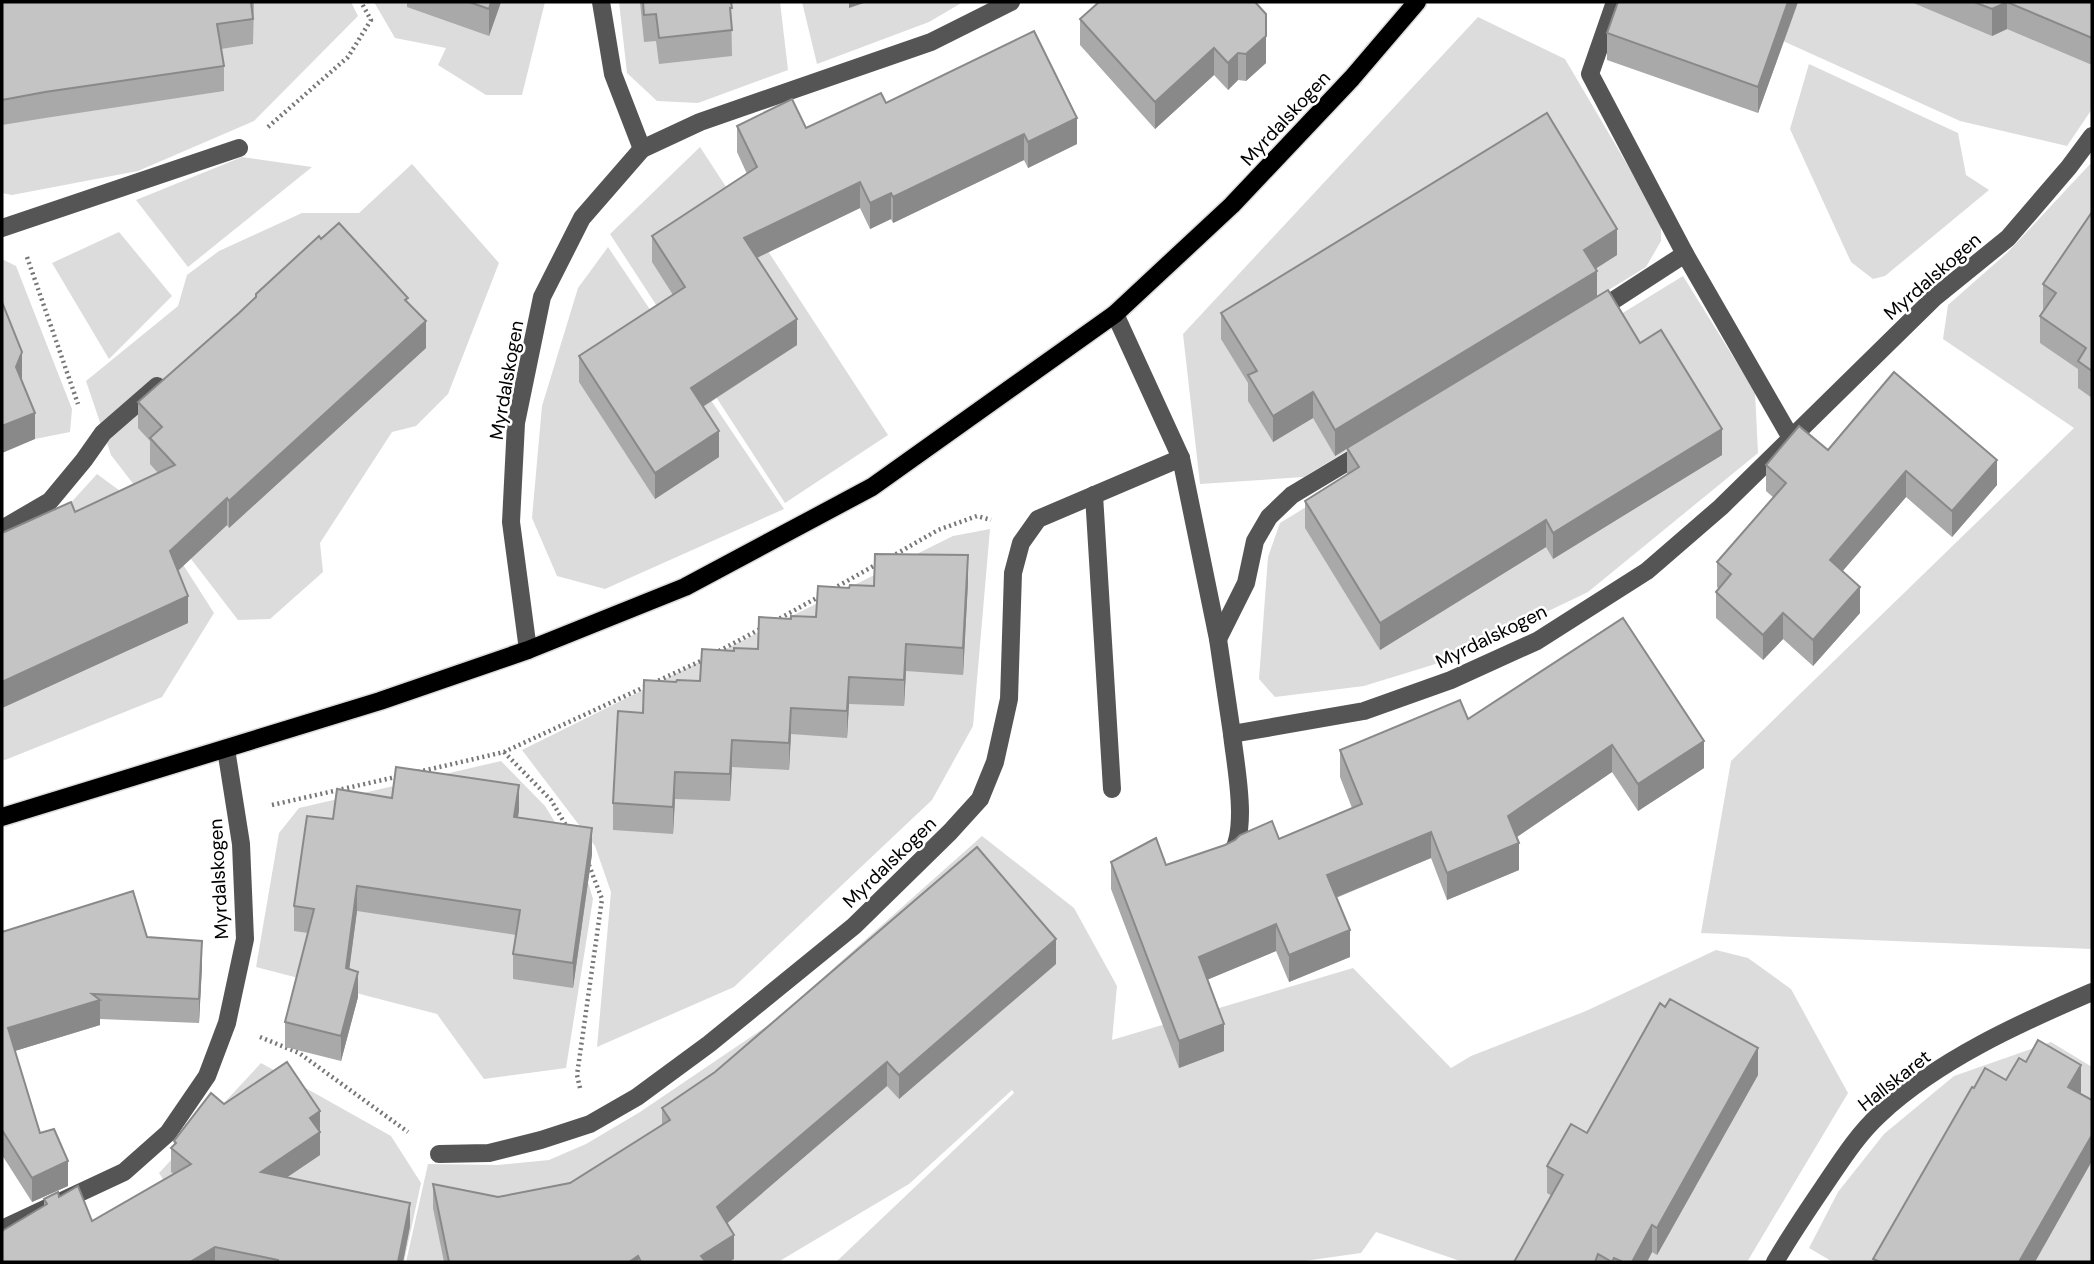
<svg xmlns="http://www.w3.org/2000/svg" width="2094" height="1264" viewBox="0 0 2094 1264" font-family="'DM Sans',sans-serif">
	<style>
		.green { fill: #dcdcdc }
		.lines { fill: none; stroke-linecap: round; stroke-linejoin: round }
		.major-casing { stroke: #dbdbdb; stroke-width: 21 }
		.path { stroke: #777; stroke-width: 4.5; stroke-dasharray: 2 3.5; stroke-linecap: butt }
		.minor { stroke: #555; stroke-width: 18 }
		.major { stroke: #000; stroke-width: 18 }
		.wall { fill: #a9a9a9 }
		.shaded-wall { fill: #898989 }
		.building { fill: #c4c4c4; stroke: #898989; stroke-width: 2 }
		.labels { text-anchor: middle; stroke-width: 5; stroke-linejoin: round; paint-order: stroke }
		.street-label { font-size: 19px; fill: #000; stroke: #fff }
	</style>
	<rect width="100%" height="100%" fill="#fff"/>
	<g class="green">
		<polygon points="2,2 351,2 358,16 254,121 138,171 12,195 2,193"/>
		<polygon points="374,2 545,2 522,95 486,95 438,65 446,48 395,38"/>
		<polygon points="619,2 780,2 788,70 698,103 657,101 627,73"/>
		<polygon points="802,2 963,2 929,22 817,64"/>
		<polygon points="1798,2 2092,2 2092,109 2067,146 1960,121 1783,41"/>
		<polygon points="1478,17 1565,59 1661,222 1661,241 1646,267 1304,477 1200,484 1183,334"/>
		<polygon points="1809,64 1958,133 1966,175 1989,190 1885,276 1873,279 1851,262 1790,129"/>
		<polygon points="700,147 888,435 785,503 610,234"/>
		<polygon points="242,157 312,167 188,267 136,200"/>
		<polygon points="2092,162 2092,949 1701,933 1731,761 2074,428 1943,339 1948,305 2008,252"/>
		<polygon points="412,164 499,263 448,394 416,426 392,432 320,543 323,572 270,619 238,620 111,455 86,381 178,306 187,275 219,251 302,213 359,213"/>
		<polygon points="119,232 172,296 109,359 52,263"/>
		<polygon points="608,247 784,509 605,589 557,576 532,518 542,406 578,288"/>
		<polygon points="2,259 16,266 72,409 70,432 35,439 2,453"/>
		<polygon points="1683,276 1755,392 1758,453 1588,592 1442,662 1364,686 1275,697 1259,679 1268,557 1280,523"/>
		<polygon points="97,474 150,513 214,613 162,697 5,760 2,759 2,543 57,518"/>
		<polygon points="990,529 973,726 932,800 734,987 597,1047 611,892 595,846 522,750 953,536"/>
		<polygon points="501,761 545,806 584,869 593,899 566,1068 484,1079 437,1014 256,967 279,833 299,808"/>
		<polygon points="982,836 1074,908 1117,986 1112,1040 1353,968 1451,1068 1471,1056 1586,1011 1716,950 1748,958 1791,989 1848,1093 1747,1262 1463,1262 1376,1232 1361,1253 1297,1262 836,1262 1014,1093 1012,1090 909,1184 778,1262 406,1262 428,1164 498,1165 549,1160 586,1144 640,1112 773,1022"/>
		<polygon points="2051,1042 2092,1067 2092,1262 1833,1262 1809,1248 1838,1192 1884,1134 1954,1076"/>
		<polygon points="261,1063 391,1136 421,1183 404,1262 215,1262 159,1173"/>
	</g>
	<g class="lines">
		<defs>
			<polyline id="major" points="2,817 380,701 528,650 685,587 872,487 1115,314 1232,205 1352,78 1417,2"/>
		</defs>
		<use href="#major" class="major-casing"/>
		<g class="path">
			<polyline points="268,127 348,57 371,20 361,2"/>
			<polyline points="27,257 78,404"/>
			<polyline points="891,557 938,530 977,516 991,520"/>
			<polyline points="833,589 877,564"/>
			<polyline points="775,621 822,595"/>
			<polyline points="719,651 764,627"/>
			<polyline points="504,752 551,800 568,829"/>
			<polyline points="418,772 504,752 705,659"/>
			<polyline points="272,805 400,776"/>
			<polyline points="260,1037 299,1053 408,1132"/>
			<polyline points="580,1088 577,1075 602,899 587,860"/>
		</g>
		<g class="minor">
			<polyline points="601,2 613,74 642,149"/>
			<polyline points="1615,2 1590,74 1685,254 1791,438"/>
			<polyline points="2,228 239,148"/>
			<polyline points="1594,313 1685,254"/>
			<polyline points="1115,314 1181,458 1218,639 1232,734 1364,711 1451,680 1537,641 1647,571 1721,507 1934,298 2008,238 2069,167 2092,136"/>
			<polyline points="1094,495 1112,789"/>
			<polyline points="2,529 50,501 84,460 103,433 157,386"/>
			<polyline points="1218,639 1246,583 1255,541 1269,517 1292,495 1367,450"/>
			<polyline points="528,650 511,522 516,423 542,297 582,218 642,149 700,122 931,42 1011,2"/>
			<path d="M1229 857C1250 833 1235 764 1232 734"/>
			<polyline points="439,1154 489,1153 541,1140 590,1124 637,1097 709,1044 854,926 950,832 980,799 995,762 1009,699 1013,573 1021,543 1038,519 1181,458"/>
			<polyline points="2,1229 124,1172 168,1133 207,1076 227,1023 245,939 241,844 226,749"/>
			<path d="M1775 1262C1790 1236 1807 1211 1824 1186 1841 1161 1857 1135 1880 1114 1938 1060 2020 1023 2092 992"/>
		</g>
		<use href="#major" class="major"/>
	</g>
	<g class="wall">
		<polygon points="2,2 254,2 253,44 221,49 224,66 224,91 45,118 2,125"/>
		<polygon points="407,2 501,2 489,36 407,7"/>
		<polygon points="640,2 731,2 732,56 659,64 656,41 644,42"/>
		<polygon points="1255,2 1266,63 1246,81 1238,80 1228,90 1214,75 1155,129 1080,45 1080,19"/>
		<polygon points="1798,2 1758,113 1607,60 1607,33"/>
		<polygon points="1911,2 2092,2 2092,65 2007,29 1992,36"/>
		<polygon points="886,103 1077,144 1028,168 1024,160 893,223 891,219 870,229 860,208 757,258 797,345 703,407 719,457 655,499 579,382 579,356 673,295 652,262 652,236 747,174 737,152 737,126 806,128"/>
		<polygon points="2092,212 2092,398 2078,388 2078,369 2040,343 2040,316 2043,311 2043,284"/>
		<polygon points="321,239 408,302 426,348 229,528 227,525 178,571 188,623 2,708 2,533 75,512 158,473 150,464 150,441 138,428 138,402"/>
		<polygon points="1617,255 1595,269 1597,297 1640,343 1722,455 1553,559 1546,547 1380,650 1305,528 1305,501 1347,475 1347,448 1335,456 1313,418 1273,442 1248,401 1248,383 1221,339 1221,313"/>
		<polygon points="1828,450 1997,485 1952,537 1906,497 1842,571 1860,613 1813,666 1783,639 1763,660 1716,618 1716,592 1719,589 1717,587 1717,562 1774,498 1766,491 1766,465"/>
		<polygon points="968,582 963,675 906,671 904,706 849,704 847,738 791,734 789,770 732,767 730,801 675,799 673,834 613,830 613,803 643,713 676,682 700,681 734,651 758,649 791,619 816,617 849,588"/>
		<polygon points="1623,618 1704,768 1638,811 1612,772 1517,837 1519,870 1447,900 1431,858 1336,898 1350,957 1289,982 1276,951 1207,980 1224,1051 1179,1068 1111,889 1111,862 1166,865 1279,839 1352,808 1340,777 1340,750 1468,719"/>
		<polygon points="392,798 519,810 518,817 592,854 573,988 513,979 513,954 516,935 357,911 349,969 358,997 341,1061 285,1047 285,1022 308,933 294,931 294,906 333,819"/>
		<polygon points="2,932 202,966 199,1023 100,1019 100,1025 15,1051 40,1133 68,1186 32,1202 2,1155"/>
		<polygon points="1056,964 899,1099 887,1086 727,1223 734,1259 729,1262 444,1262 433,1208 433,1184 498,1197 570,1183 662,1125 662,1108"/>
		<polygon points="1758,1075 1657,1255 1652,1252 1647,1262 1514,1262 1552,1196 1547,1193 1547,1166 1587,1133"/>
		<polygon points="224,1104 320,1132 320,1155 287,1177 410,1226 403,1262 2,1262 44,1206 44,1199 59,1197 92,1221 174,1174 171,1172 171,1148 174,1145 174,1141"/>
	</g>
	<g class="shaded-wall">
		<polygon points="491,2 501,2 489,36 489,9"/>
		<polygon points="849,2 867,2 849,8"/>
		<polygon points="1788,2 1798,2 1758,113 1758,87"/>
		<polygon points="2007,2 2007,29 1992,36 1992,9"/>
		<polygon points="1266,36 1266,63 1246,81 1246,54"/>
		<polygon points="1214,48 1214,75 1155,129 1155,102"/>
		<polygon points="1238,53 1238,80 1228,90 1228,63"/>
		<polygon points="1077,118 1077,144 1028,168 1028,142"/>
		<polygon points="1024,134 1024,160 893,223 893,197"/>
		<polygon points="860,182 860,208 744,264 744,238"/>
		<polygon points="891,193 891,219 870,229 870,203"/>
		<polygon points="1617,229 1617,255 1584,276 1584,250"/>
		<polygon points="1597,271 1597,297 1335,456 1335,430"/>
		<polygon points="797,319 797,345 691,414 691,388"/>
		<polygon points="426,321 426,348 229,528 229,501"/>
		<polygon points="22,352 22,379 16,394 16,367"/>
		<polygon points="1313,392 1313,418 1273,442 1273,416"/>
		<polygon points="35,413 35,439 2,453 2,426"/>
		<polygon points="1722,429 1722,455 1553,559 1553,533"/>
		<polygon points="719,431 719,457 655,499 655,473"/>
		<polygon points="1997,460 1997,485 1952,537 1952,511"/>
		<polygon points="1906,471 1906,497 1830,586 1830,560"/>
		<polygon points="227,498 227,525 170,578 170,551"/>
		<polygon points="1546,520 1546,547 1380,650 1380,623"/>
		<polygon points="968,555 968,582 963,675 963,648"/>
		<polygon points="1860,587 1860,613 1813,666 1813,640"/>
		<polygon points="188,596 188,623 2,708 2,682"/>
		<polygon points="1783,613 1783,639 1763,660 1763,635"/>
		<polygon points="906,644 906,671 904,706 904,680"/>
		<polygon points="849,677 849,704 847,738 847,711"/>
		<polygon points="791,708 791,734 789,770 789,743"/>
		<polygon points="732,740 732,767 730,801 730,774"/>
		<polygon points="1704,741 1704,768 1638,811 1638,784"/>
		<polygon points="1612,745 1612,772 1508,843 1508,816"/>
		<polygon points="675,772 675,799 673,834 673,807"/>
		<polygon points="519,785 519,810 514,842 514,817"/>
		<polygon points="592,828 592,854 573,988 573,963"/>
		<polygon points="1431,832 1431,858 1327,901 1327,875"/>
		<polygon points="1519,843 1519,870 1447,900 1447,873"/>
		<polygon points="357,886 357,911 346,994 346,968"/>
		<polygon points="1276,924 1276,951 1199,983 1199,957"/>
		<polygon points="1350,930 1350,957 1289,982 1289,955"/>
		<polygon points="1056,939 1056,964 899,1099 899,1075"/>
		<polygon points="202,941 202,966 199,1023 199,999"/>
		<polygon points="358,972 358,997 341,1061 341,1036"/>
		<polygon points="100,1000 100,1025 8,1053 8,1028"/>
		<polygon points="1224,1024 1224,1051 1179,1068 1179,1041"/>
		<polygon points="1758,1048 1758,1075 1657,1255 1657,1228"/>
		<polygon points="887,1062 887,1086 717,1232 717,1207"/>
		<polygon points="2081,1065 2081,1092 2068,1114 2068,1087"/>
		<polygon points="320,1111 320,1155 261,1195 261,1172 310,1118"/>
		<polygon points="2092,1135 2092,1161 2035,1262 2019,1262"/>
		<polygon points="68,1161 68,1186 32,1202 32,1178"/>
		<polygon points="410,1203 410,1226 403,1262 398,1262"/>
		<polygon points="1652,1225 1652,1252 1647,1262 1632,1262"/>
		<polygon points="734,1235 734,1259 729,1262 701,1262 701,1256"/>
		<polygon points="215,1247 215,1262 190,1262"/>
		<polygon points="638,1256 638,1262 629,1262"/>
	</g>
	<g class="building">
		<polygon points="2,2 251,2 253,19 217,24 224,66 45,92 2,100"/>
		<polygon points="469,2 491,2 489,9"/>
		<polygon points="643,2 731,2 732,8 730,8 732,30 659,38 656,14 644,15"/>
		<polygon points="1099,2 1255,2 1266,14 1266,36 1246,54 1238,53 1228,63 1214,48 1155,102 1080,19"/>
		<polygon points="1618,2 1788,2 1758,87 1607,33"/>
		<polygon points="1974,2 2092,2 2092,38 2007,2 1992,9"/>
		<polygon points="1034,31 1077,118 1028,142 1024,134 893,197 891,193 870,203 860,182 744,238 797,319 691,388 719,431 655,473 579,356 685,287 652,236 757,167 737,126 792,99 806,128 881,93 886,103"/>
		<polygon points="1547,113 1617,229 1584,250 1597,271 1335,430 1313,392 1273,416 1248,375 1257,371 1221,313"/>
		<polygon points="2092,212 2092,371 2078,361 2086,348 2040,316 2056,293 2043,284"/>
		<polygon points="339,223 408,298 405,300 426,321 229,501 227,498 170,551 188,596 2,682 2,533 71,502 75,512 175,465 150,438 162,427 138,402 239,313 256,297 256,294 319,236 321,239"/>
		<polygon points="1608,290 1640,343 1661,330 1722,429 1553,533 1546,520 1380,623 1305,501 1359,467 1347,448"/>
		<polygon points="2,302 22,352 16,367 35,413 2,426"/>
		<polygon points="1894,372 1997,460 1952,511 1906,471 1830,560 1860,587 1813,640 1783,613 1763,635 1716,592 1731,574 1717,562 1786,483 1766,465 1799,426 1828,450"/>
		<polygon points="875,554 968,555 963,648 906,644 904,680 849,677 847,711 791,708 789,743 732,740 730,774 675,772 673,807 613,803 618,711 643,713 644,680 676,682 677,680 700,681 702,649 734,651 734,648 758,649 759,617 791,619 791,616 816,617 818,586 849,588 850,585 874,586"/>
		<polygon points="1623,618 1704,741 1638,784 1612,745 1508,816 1519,843 1447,873 1431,832 1327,875 1350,930 1289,955 1276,924 1199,957 1224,1024 1179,1041 1111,862 1156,838 1166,865 1225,845 1235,840 1240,835 1272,821 1279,839 1362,804 1340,750 1460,700 1468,719"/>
		<polygon points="396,767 519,785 514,817 592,828 573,963 513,954 520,910 357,886 346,968 358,972 341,1036 285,1022 314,909 294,906 307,816 333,819 337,789 392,798"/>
		<polygon points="977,847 1056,939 899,1075 887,1062 717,1207 734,1235 701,1256 706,1262 641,1262 638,1256 629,1262 449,1262 433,1184 498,1197 570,1183 670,1120 662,1108 715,1072"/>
		<polygon points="133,891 147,937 202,941 199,999 92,994 100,1000 8,1028 40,1133 54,1129 68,1161 32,1178 2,1130 2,932"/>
		<polygon points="1670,999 1758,1048 1657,1228 1652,1225 1632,1262 1623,1262 1614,1258 1612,1262 1598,1254 1595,1262 1514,1262 1563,1175 1547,1166 1571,1124 1587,1133 1660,1003 1665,1007"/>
		<polygon points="2038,1040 2081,1065 2068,1087 2092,1100 2092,1135 2019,1262 1880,1262 1873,1259 1972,1087 1974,1088 1985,1068 2006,1080 2019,1058 2026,1062"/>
		<polygon points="287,1062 320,1111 310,1118 320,1132 261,1172 410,1203 398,1262 278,1262 278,1260 215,1247 190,1262 2,1262 2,1231 47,1204 44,1199 58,1192 59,1197 78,1186 92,1221 191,1164 171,1148 176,1143 174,1141 211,1093 224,1104"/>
	</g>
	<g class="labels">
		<g class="street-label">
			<text transform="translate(1285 118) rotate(-47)" y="7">Myrdalskogen</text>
			<text transform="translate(1932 276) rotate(-41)" y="7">Myrdalskogen</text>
			<text transform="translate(506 380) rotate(-80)" y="7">Myrdalskogen</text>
			<text transform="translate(1491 636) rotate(-26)" y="7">Myrdalskogen</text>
			<text transform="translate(889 862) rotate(-44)" y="7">Myrdalskogen</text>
			<text transform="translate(218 879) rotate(-93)" y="7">Myrdalskogen</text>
			<text transform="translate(1894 1080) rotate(-38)" y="7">Hallskaret</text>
		</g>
	</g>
	<rect width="2094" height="1264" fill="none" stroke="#000000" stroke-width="7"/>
</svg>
